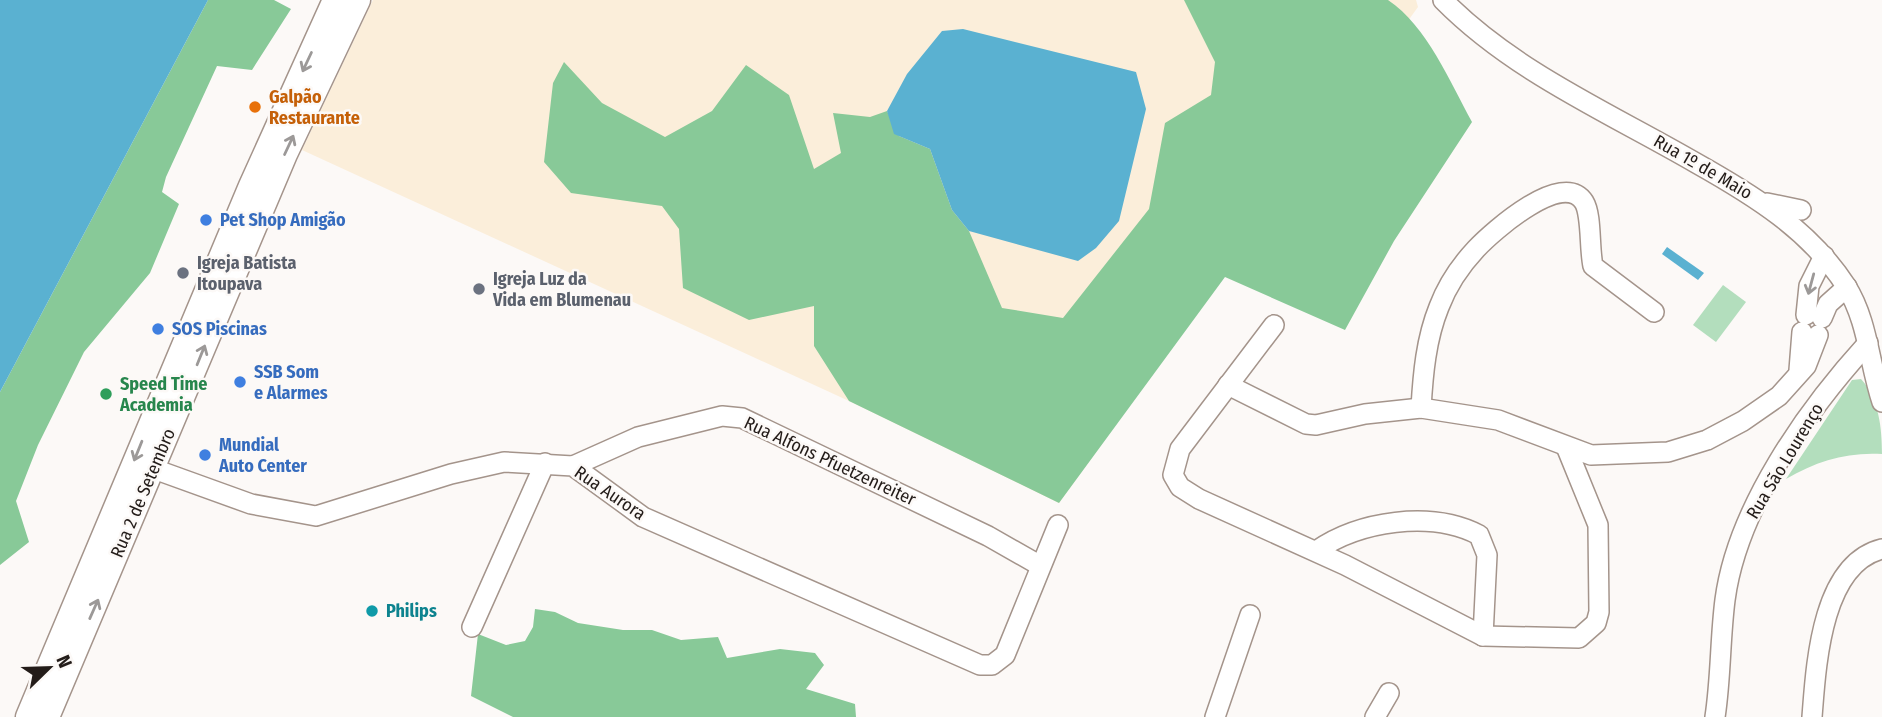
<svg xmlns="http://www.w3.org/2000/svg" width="1882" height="717" viewBox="0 0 1882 717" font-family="'Fira Sans Condensed',sans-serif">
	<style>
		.industrial { fill: #fbeeda }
		.green { fill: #b3debd }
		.forest { fill: #88c998 }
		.water { fill: #5ab1d1 }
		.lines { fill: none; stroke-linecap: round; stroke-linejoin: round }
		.minor-casing { stroke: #a4948b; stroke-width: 22 }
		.major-casing { stroke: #a4948b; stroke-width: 27 }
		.minor { stroke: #fff; stroke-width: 19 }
		.major { stroke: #fff; stroke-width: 24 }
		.oneway { stroke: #9c9998 }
		.food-dot { fill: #e8710a; stroke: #fcf9f7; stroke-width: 2.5 }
		.shop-dot { fill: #3f7fe0; stroke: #fcf9f7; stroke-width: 2.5 }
		.worship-dot { fill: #6b7280; stroke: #fcf9f7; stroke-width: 2.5 }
		.leisure-dot { fill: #2e9e5b; stroke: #fcf9f7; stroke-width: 2.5 }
		.culture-dot { fill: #0f9aa8; stroke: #fcf9f7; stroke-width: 2.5 }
		.labels { text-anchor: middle; stroke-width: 5; stroke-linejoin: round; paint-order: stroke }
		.food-label { font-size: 18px; font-weight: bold; fill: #c56008; stroke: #fcf9f7; text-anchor: start }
		.street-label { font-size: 18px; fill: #231c19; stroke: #fcf9f7 }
		.shop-label { font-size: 18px; font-weight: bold; fill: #366cbe; stroke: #fcf9f7; text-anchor: start }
		.worship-label { font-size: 18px; font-weight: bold; fill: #5b616d; stroke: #fcf9f7; text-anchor: start }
		.leisure-label { font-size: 18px; font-weight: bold; fill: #27864d; stroke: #fcf9f7; text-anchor: start }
		.culture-label { font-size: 18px; font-weight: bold; fill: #0d838f; stroke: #fcf9f7; text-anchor: start }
	</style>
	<rect width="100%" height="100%" fill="#fcf9f7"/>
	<polygon class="industrial" points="373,0 1416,0 1418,7 1059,503 849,401 302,150"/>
	<g class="green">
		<polygon points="1723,285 1746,302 1716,342 1693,325"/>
		<path d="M1861 379C1879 399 1882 428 1882 454 1846 452 1817 461 1786 479L1852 380Z"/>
	</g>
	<g class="forest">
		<polygon points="208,0 274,0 291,9 252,70 217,66 166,177 162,192 179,204 150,273 84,352 38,445 16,501 29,542 0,565 0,392"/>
		<path d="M1184 0H1388C1427 26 1450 82 1472 122L1394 241 1345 330 1225 277 1059 503 849 401 814 346V306L749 320 683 288 679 229 662 206 571 193 544 162 553 83 564 62 602 103 665 137 712 111 746 65 789 95 814 169 841 153 833 113 870 117 887 111 899 136 930 149 952 210 969 231 1002 308 1063 318 1149 209 1165 123 1211 95 1215 62Z"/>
		<polygon points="535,609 555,612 578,623 623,630 652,630 681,640 718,637 727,658 780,649 815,653 824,665 806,689 855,704 856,717 513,717 471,696 478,634 506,645 525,641 533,627"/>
	</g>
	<g class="water">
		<polygon points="0,0 208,0 0,392"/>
		<polygon points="963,29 1136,72 1146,109 1119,221 1096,248 1078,261 969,231 952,210 930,149 894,134 887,111 907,74 942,31"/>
		<polygon points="1667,247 1704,273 1698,280 1662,254"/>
	</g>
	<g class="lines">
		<defs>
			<g id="minor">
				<path d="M1443 0C1514 72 1610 113 1696 163 1753 195 1810 230 1846 286 1868 321 1869 363 1882 402"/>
				<polyline points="1767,203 1801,210"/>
				<polyline points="1806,315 1809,286 1824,256"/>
				<polyline points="1822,318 1828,304 1847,287"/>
				<polyline points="1274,325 1180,449 1173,475 1180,487 1199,499 1345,565 1483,636 1579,638 1596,623 1599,612 1598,525 1567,449"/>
				<polyline points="1799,370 1802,332"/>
				<polyline points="1228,385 1306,424 1316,425 1365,414 1421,408 1498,420 1591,455 1668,452 1707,440 1743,421 1779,396 1806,366 1818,335"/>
				<path d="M1421 408C1423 374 1426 339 1439 307 1447 286 1461 265 1476 249 1493 231 1563 169 1584 202 1592 215 1589 248 1593 266L1654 312"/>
				<polyline points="573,466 638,437 722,416 742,418 988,536 1039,565"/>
				<polyline points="154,469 251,504 316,516 451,474 504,462 573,466 643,517 980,665 992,665 1005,655 1058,525"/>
				<path d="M1316 551C1359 521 1431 510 1479 535L1487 555 1483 636"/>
				<polyline points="472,627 545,463"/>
				<polyline points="1215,717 1250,615"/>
				<polyline points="1375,717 1389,693"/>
				<path d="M1715 717C1721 678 1720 639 1725 600 1737 508 1807 410 1868 343"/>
				<path d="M1812 717C1816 666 1821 564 1882 549"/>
			</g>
			<g id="major">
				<polyline points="28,717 251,186 335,0"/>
				<polyline points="47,717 285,154 358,0"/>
			</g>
		</defs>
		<use href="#minor" class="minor-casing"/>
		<use href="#major" class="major-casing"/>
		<use href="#minor" class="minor"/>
		<use href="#major" class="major"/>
	</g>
	<defs><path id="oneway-shaft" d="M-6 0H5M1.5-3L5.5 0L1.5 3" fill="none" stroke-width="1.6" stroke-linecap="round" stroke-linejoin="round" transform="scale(1.75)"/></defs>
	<g class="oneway">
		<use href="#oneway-shaft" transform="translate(307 62) rotate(115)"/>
		<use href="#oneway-shaft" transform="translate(289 145) rotate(-65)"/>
		<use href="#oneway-shaft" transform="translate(1811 284) rotate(105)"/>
		<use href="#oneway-shaft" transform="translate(201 355) rotate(-68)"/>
		<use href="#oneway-shaft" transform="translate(138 451) rotate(112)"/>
		<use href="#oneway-shaft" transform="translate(94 609) rotate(-66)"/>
	</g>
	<circle class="food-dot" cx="255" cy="107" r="7"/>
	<g class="shop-dot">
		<circle cx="206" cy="220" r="7"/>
		<circle cx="158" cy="329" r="7"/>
		<circle cx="240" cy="382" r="7"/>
		<circle cx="205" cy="455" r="7"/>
	</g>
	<g class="worship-dot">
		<circle cx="183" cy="273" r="7"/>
		<circle cx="479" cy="289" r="7"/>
	</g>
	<circle class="leisure-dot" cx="106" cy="394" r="7"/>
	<circle class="culture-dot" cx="372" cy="611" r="7"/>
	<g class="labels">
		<g class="food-label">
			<text x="269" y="103">Galpão<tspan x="269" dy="21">Restaurante</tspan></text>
		</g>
		<g class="street-label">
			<text transform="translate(1703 167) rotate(30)" y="6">Rua 1º de Maio</text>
			<text transform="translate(830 461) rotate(25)" y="6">Rua Alfons Pfuetzenreiter</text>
			<text transform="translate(1785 461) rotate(-59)" y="6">Rua São Lourenço</text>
			<text transform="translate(143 493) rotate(-67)" y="6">Rua 2 de Setembro</text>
			<text transform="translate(610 493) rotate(34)" y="6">Rua Aurora</text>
		</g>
		<g class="shop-label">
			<text x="220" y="226">Pet Shop Amigão</text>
			<text x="172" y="335">SOS Piscinas</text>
			<text x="254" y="378">SSB Som<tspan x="254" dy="21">e Alarmes</tspan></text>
			<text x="219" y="451">Mundial<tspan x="219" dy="21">Auto Center</tspan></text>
		</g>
		<g class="worship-label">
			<text x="197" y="269">Igreja Batista<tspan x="197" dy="21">Itoupava</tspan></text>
			<text x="493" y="285">Igreja Luz da<tspan x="493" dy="21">Vida em Blumenau</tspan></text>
		</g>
		<g class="leisure-label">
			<text x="120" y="390">Speed Time<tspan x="120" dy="21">Academia</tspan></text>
		</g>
		<g class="culture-label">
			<text x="386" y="617">Philips</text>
		</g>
	</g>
	<g transform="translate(49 668) rotate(67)" stroke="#fcf9f7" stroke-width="5" paint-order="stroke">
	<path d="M0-5L12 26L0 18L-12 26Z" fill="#231c19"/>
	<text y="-10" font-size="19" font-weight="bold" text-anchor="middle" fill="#231c19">N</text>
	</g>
</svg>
